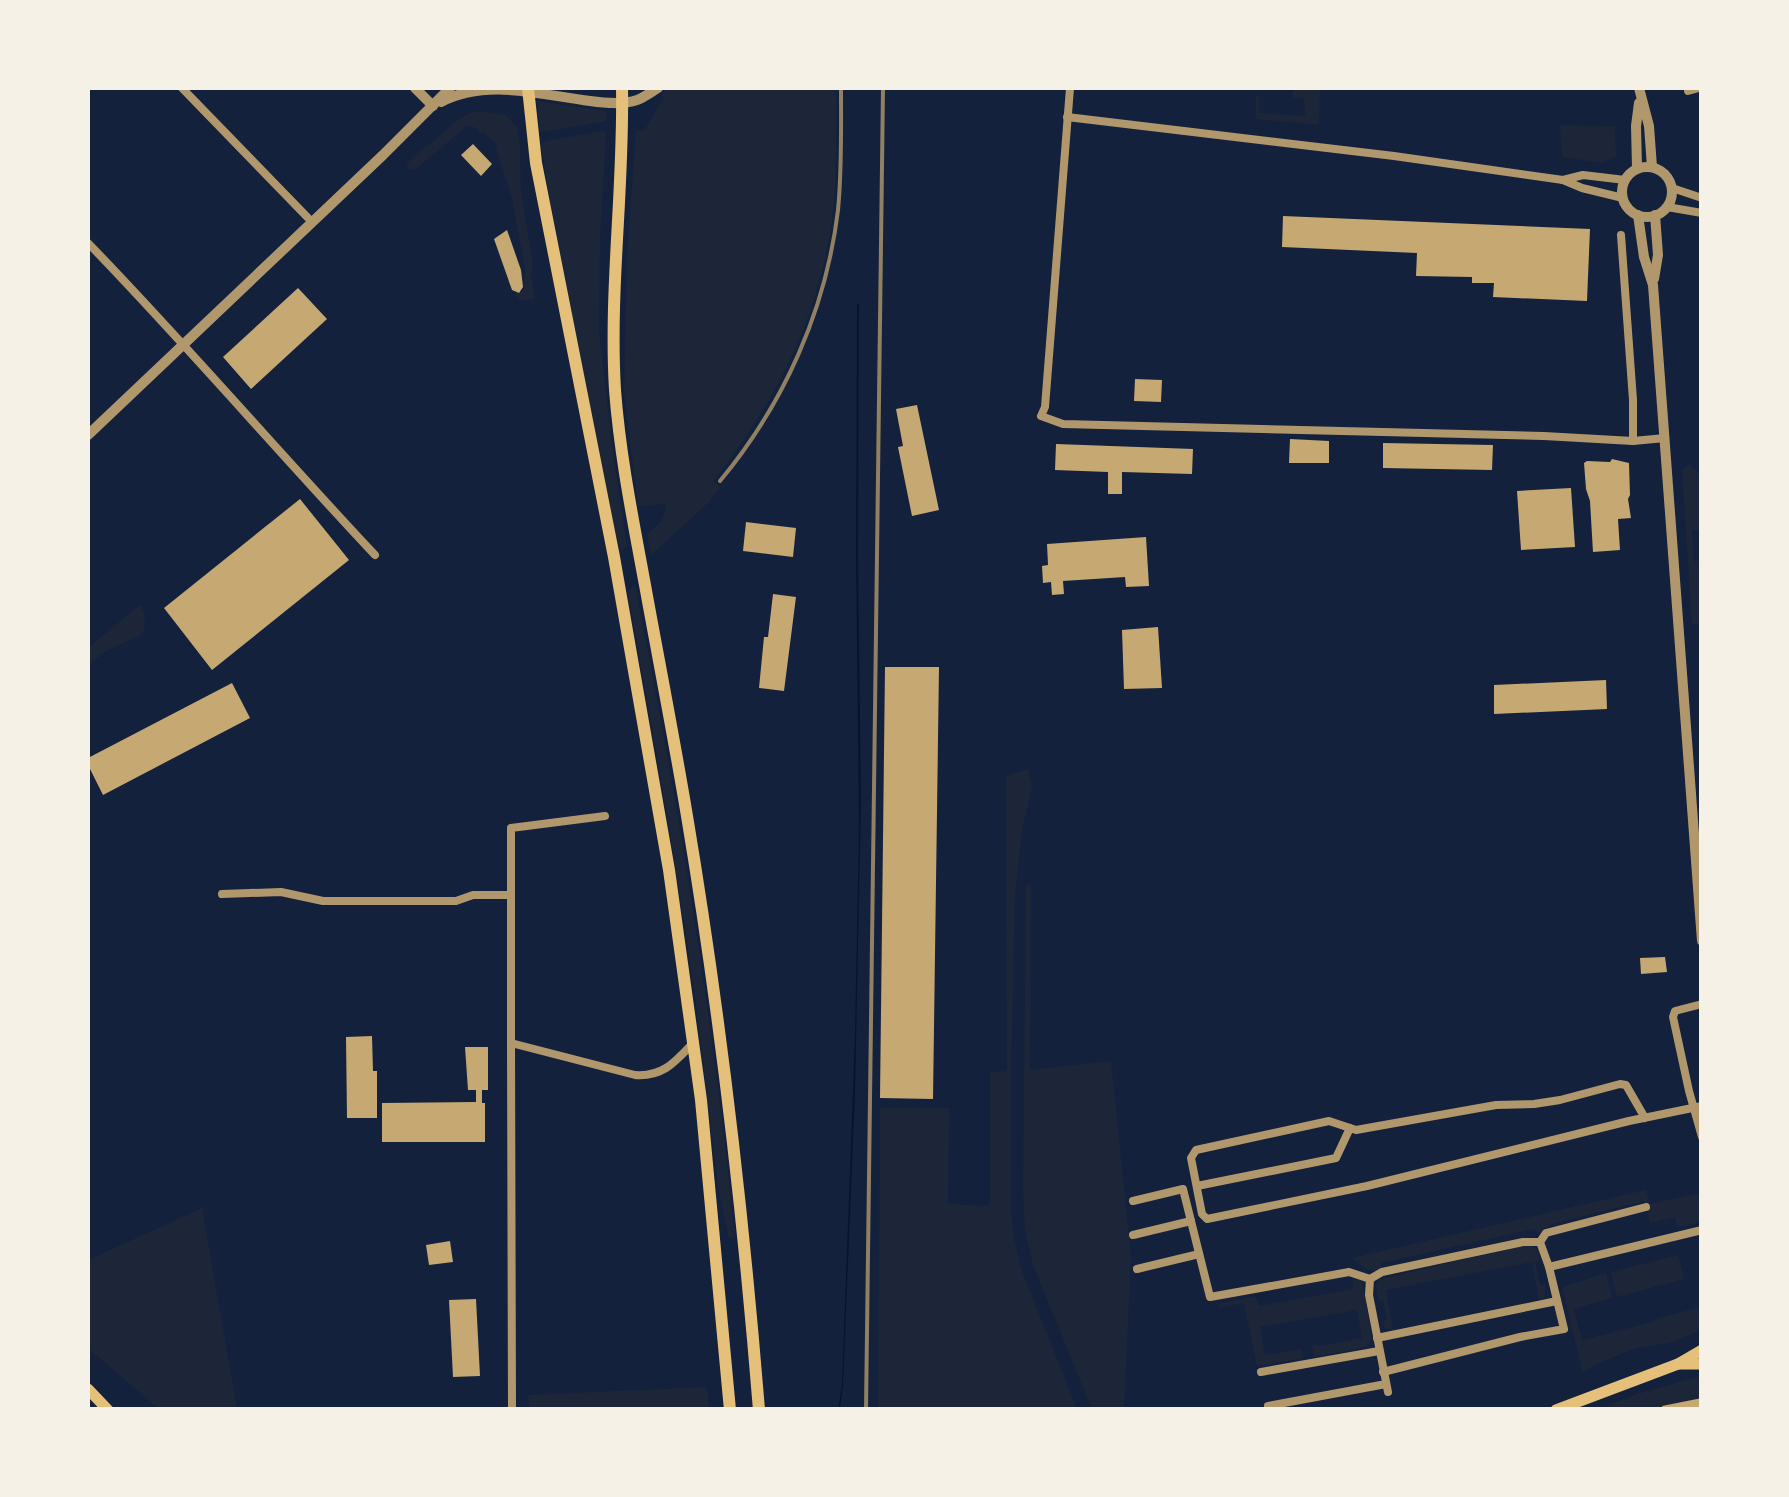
<svg xmlns="http://www.w3.org/2000/svg" width="1789" height="1497" viewBox="0 0 1789 1497" font-family="'Sofia Sans Condensed',sans-serif">
	<style>
		.green { fill: #1d2539 }
		.water { fill: #0b132b }
		.building { fill: #c6a872 }
		.lines { fill: none; stroke-linecap: round; stroke-linejoin: round }
		.minor { stroke: #b1986c; stroke-width: 8 }
		.tertiary { stroke: #b1986c; stroke-width: 10 }
		.secondary { stroke: #e5c07b; stroke-width: 11 }
		.primary { stroke: #e5c07b; stroke-width: 12 }
		.rail { stroke: #918062; stroke-width: 4 }
	</style>
	<rect width="100%" height="100%" fill="#14213d"/>
	<g class="green">
		<path d="M668 88H836C836 126 837 165 834 203 823 308 779 400 713 481L720 488 707 504 651 555 647 534C658 526 666 518 666 504L638 506 624 393 627 255 636 131H644L663 99 661 94Z"/>
		<polygon points="1292,88 1320,88 1319,125 1256,119 1256,97 1259,97 1259,113 1305,116 1304,98 1293,99"/>
		<polygon points="537,101 607,111 606,121 545,132 540,131"/>
		<path d="M478 111 506 115 517 127 520 145 521 193 533 264 531 274 535 299 521 301 512 291 516 294 523 290 525 269 512 199 496 148 497 145 484 132 482 134 474 127 467 126 416 169 411 170 406 166C414 153 424 149 436 139 450 127 460 115 478 111Z"/>
		<polygon points="1560,125 1615,126 1616,156 1603,163 1562,157"/>
		<polygon points="602,131 606,133 600,241 599,332 613,452 627,546 621,551 613,527 550,200 541,144 546,141"/>
		<polygon points="1690,464 1701,475 1701,529 1692,530 1694,561 1701,561 1701,625 1692,624 1682,469"/>
		<path d="M635 585C678 801 713 1018 735 1237L729 1238 718 1187 696 1004 673 850 628 591Z"/>
		<polygon points="141,604 145,617 144,631 140,635 103,653 88,666 88,648"/>
		<polygon points="1028,769 1032,788 1022,830 1015,897 1011,1072 1011,1213 1014,1238 1021,1269 1077,1409 878,1409 880,1108 949,1108 948,1204 990,1206 990,1072 1007,1071 1006,776"/>
		<polygon points="1031,883 1030,1070 1111,1061 1131,1257 1124,1409 1092,1409 1033,1265 1025,1232 1023,1185 1026,886"/>
		<path d="M1646 1190 1650 1204 1701 1193V1222L1678 1227 1675 1217 1650 1223 1644 1201 1552 1224 1538 1234 1534 1229 1381 1263 1382 1270C1368 1273 1363 1267 1352 1258Z"/>
		<polygon points="202,1208 237,1409 159,1409 88,1348 88,1260"/>
		<polygon points="1530,1244 1537,1250 1540,1260 1535,1262 1540,1285 1546,1284 1544,1298 1539,1299 1532,1262 1386,1290 1393,1330 1385,1328 1382,1323 1387,1319 1383,1300 1378,1300 1376,1284 1380,1279"/>
		<polygon points="1678,1255 1684,1279 1617,1297 1611,1272"/>
		<polygon points="1606,1273 1612,1298 1574,1309 1582,1340 1653,1322 1654,1319 1701,1307 1701,1330 1670,1343 1636,1348 1594,1365 1583,1373 1562,1287"/>
		<polygon points="1353,1279 1360,1281 1363,1285 1372,1339 1367,1347 1314,1357 1312,1345 1318,1344 1319,1346 1362,1338 1357,1310 1260,1327 1265,1355 1302,1349 1303,1358 1257,1366 1244,1303 1219,1308 1219,1304 1255,1296 1259,1306 1353,1289"/>
		<polygon points="1701,1376 1701,1409 1596,1410 1637,1394"/>
		<polygon points="707,1387 709,1409 530,1409 528,1395"/>
	</g>
	<polygon class="water" points="857,303 859,304 858,555 861,801 855,1093 843,1384 840,1409 838,1410 842,1384 855,1035 859,827 856,555"/>
	<g class="building">
		<polygon points="473,144 492,164 481,176 461,155"/>
		<polygon points="1283,216 1590,229 1587,301 1493,297 1494,283 1472,283 1472,277 1416,276 1417,253 1282,247"/>
		<polygon points="507,230 521,270 523,287 519,293 512,290 494,239"/>
		<polygon points="298,288 327,319 251,389 223,357"/>
		<polygon points="1135,379 1162,380 1161,402 1134,401"/>
		<polygon points="917,405 939,510 912,516 898,447 903,446 896,409"/>
		<polygon points="1290,439 1329,441 1329,463 1289,463"/>
		<polygon points="1383,443 1493,445 1492,470 1383,468"/>
		<polygon points="1056,444 1193,449 1192,474 1122,472 1122,494 1108,494 1108,472 1055,470"/>
		<polygon points="1612,459 1629,463 1630,495 1628,499 1631,518 1618,519 1620,550 1593,552 1590,501 1586,489 1584,463 1587,461 1610,462"/>
		<polygon points="1571,488 1575,547 1521,550 1517,491"/>
		<polygon points="300,499 349,560 212,670 164,608"/>
		<polygon points="746,522 796,528 793,557 743,551"/>
		<polygon points="1146,537 1149,586 1126,587 1125,577 1063,581 1064,594 1052,595 1051,582 1043,583 1042,566 1048,565 1047,544"/>
		<polygon points="773,594 796,597 784,691 759,688 764,637 768,637"/>
		<polygon points="1158,627 1162,688 1124,689 1122,630"/>
		<polygon points="885,667 939,667 933,1099 880,1098"/>
		<polygon points="1606,680 1607,709 1494,714 1494,685"/>
		<polygon points="232,683 250,718 103,795 88,765 88,758"/>
		<polygon points="1665,957 1667,972 1641,974 1640,958"/>
		<polygon points="372,1036 373,1071 377,1071 377,1118 347,1118 346,1037"/>
		<polygon points="465,1047 488,1047 488,1090 482,1090 482,1103 485,1103 485,1142 382,1142 382,1103 476,1102 476,1090 468,1090"/>
		<polygon points="450,1241 453,1262 429,1265 426,1245"/>
		<polygon points="476,1299 480,1376 453,1377 449,1300"/>
		<polygon points="1702,1398 1702,1410 1663,1410 1662,1406"/>
	</g>
	<g class="lines">
		<g class="minor">
			<polyline points="182,88 312,222"/>
			<polyline points="1070,88 1045,407 1041,416 1063,424 1544,436 1633,441 1665,438"/>
			<polyline points="1688,91 1699,88"/>
			<polyline points="1067,117 1394,156 1563,180 1582,188 1623,198"/>
			<polyline points="1563,180 1583,175 1625,180"/>
			<polyline points="1672,188 1702,198"/>
			<polyline points="1667,207 1702,213"/>
			<polyline points="1621,235 1633,400 1633,441"/>
			<path d="M88 243C186 344 278 452 375 555"/>
			<polyline points="222,894 281,892 323,901 456,901 473,895 510,895"/>
			<polyline points="1702,1004 1675,1011 1673,1017 1689,1091 1702,1137"/>
			<polyline points="511,1043 511,828 605,816"/>
			<polyline points="1645,1118 1626,1085 1620,1084 1560,1100 1534,1104 1496,1105 1356,1130 1329,1121 1196,1150 1191,1158 1202,1214 1207,1219 1367,1186 1629,1121 1702,1106"/>
			<polyline points="1197,1186 1336,1158 1350,1128"/>
			<polyline points="1133,1201 1183,1189 1210,1297 1349,1272 1370,1279"/>
			<polyline points="1646,1207 1546,1233 1540,1242 1549,1267 1702,1230"/>
			<polyline points="1133,1235 1191,1221"/>
			<polyline points="1137,1269 1199,1254"/>
			<polyline points="1377,1338 1557,1301"/>
			<polyline points="1261,1372 1379,1351"/>
			<polyline points="1383,1372 1520,1337 1564,1329 1549,1267"/>
			<polyline points="1388,1392 1369,1295 1370,1279 1382,1272 1523,1242 1540,1242"/>
			<polyline points="1268,1406 1386,1384"/>
			<path d="M512 1410 511 1043 635 1075C663 1077 675 1062 693 1043"/>
		</g>
		<g class="tertiary">
			<polyline points="415,88 433,106"/>
			<polyline points="1639,88 1649,126 1652,167"/>
			<path d="M441 102C487 78 541 95 590 101 605 103 623 105 637 100 645 97 651 92 658 88"/>
			<circle cx="1647" cy="192" r="25"/>
			<polyline points="1637,168 1636,126 1639,103"/>
			<polyline points="1638,215 1644,257 1653,285 1702,941"/>
			<polyline points="1654,279 1658,255 1655,215"/>
			<polyline points="88,435 383,155 450,88"/>
		</g>
		<g class="secondary">
			<polyline points="1678,1364 1702,1364"/>
			<polyline points="88,1389 108,1410"/>
			<polyline points="1556,1410 1678,1364 1702,1350"/>
		</g>
		<g class="primary">
			<polyline points="528,88 536,163 614,557 669,870 701,1100 730,1410"/>
			<path d="M622 88C624 189 609 289 615 390 620 456 633 520 645 585 659 662 674 738 687 816 720 1013 743 1211 759 1410"/>
		</g>
		<g class="rail">
			<path d="M720 481C784 404 826 310 838 210 842 170 841 128 841 88"/>
			<polyline points="866,1410 883,88"/>
		</g>
	</g>
	<rect width="1789" height="1497" fill="none" stroke="#f6f1e7" stroke-width="180"/>
</svg>
